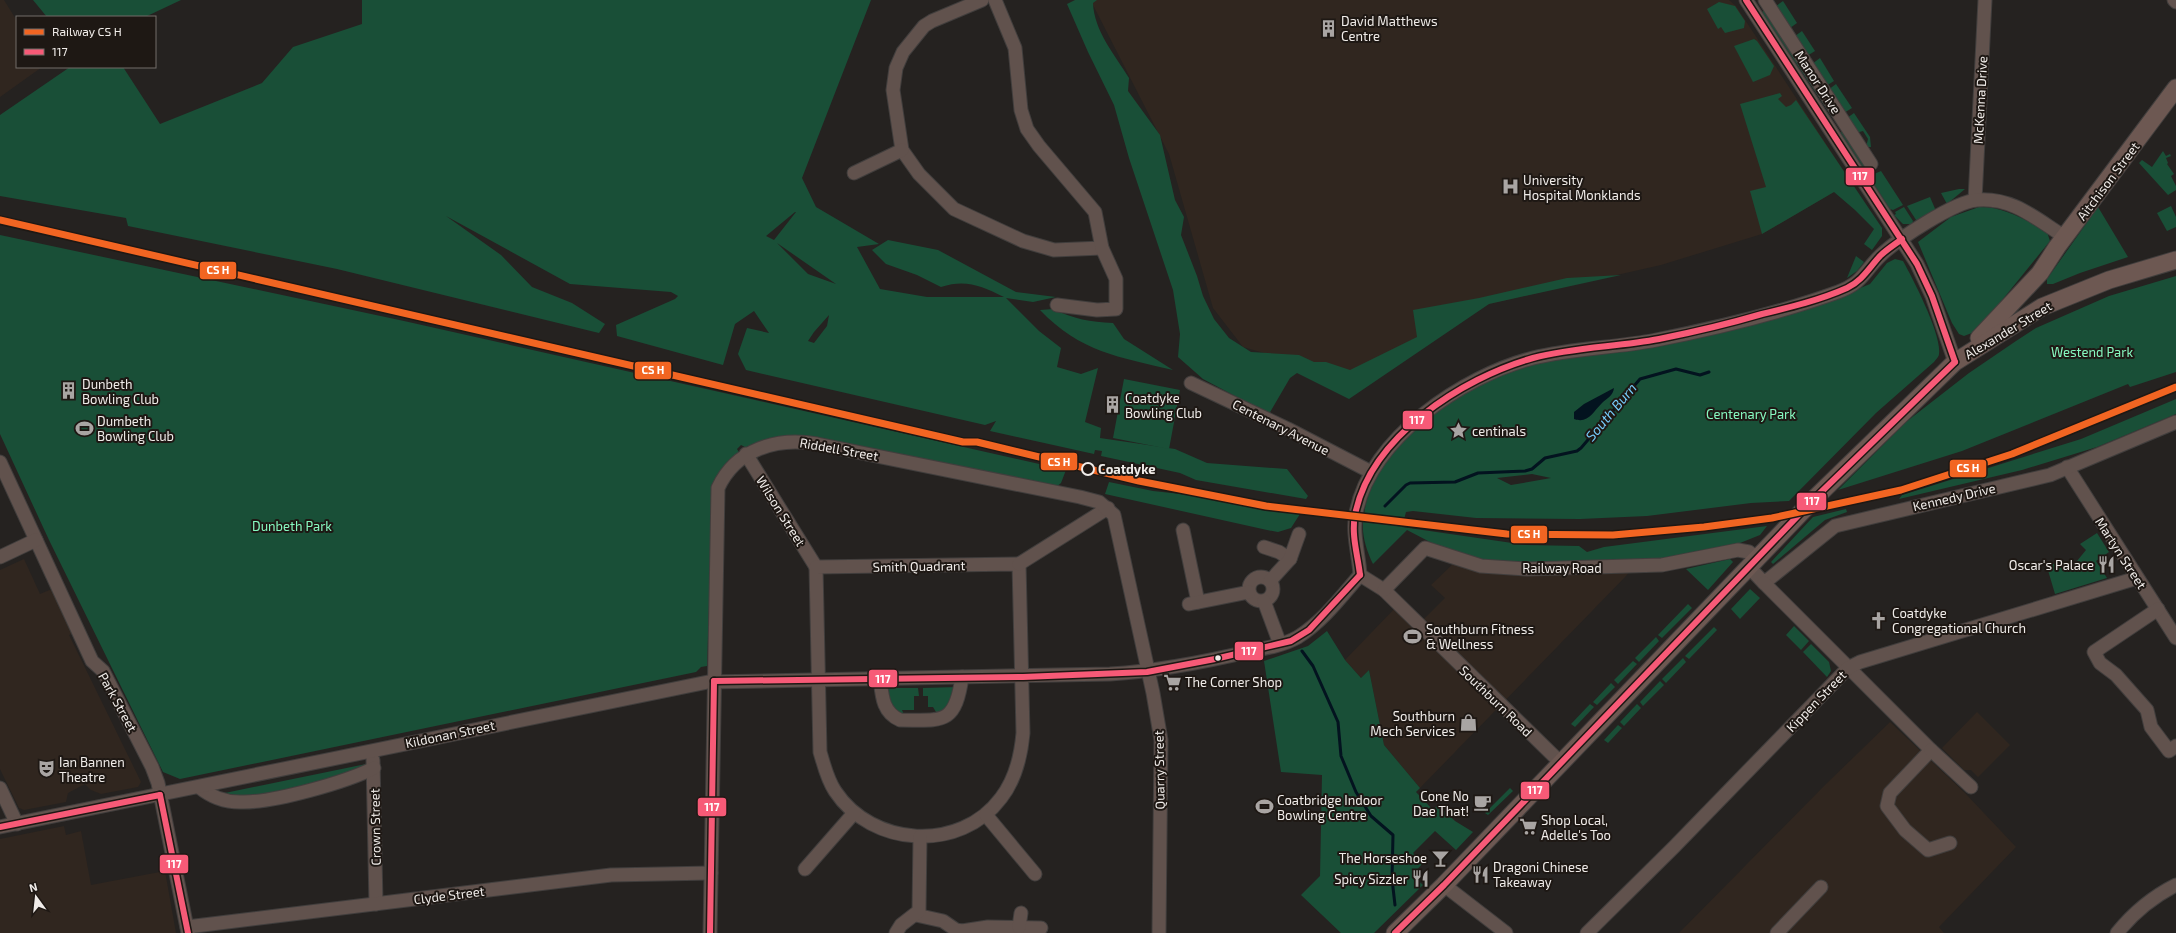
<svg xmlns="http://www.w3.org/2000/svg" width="2176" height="933" viewBox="0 0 2176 933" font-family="'Exo 2',sans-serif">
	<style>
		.built { fill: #30261f }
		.green { fill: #194f37; fill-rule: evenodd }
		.water { fill: #03131f }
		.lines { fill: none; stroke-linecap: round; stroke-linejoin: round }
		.stream { stroke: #03131f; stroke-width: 3 }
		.minor-casing { stroke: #413e3d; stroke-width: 15 }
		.major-casing { stroke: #413e3d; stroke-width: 19 }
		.minor { stroke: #61524d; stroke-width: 13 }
		.major { stroke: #6d5852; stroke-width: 17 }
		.bus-1-casing { stroke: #1e1814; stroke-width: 9 }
		.bus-1 { stroke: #f75a77; stroke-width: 6 }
		.rail-1-casing { stroke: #1e1814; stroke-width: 10 }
		.rail-1 { stroke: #f26522; stroke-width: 7 }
		.stop-dot { fill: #1e1814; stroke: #f0ece9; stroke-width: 2 }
		.bus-dot { fill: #f0ece9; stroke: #1e1814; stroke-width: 1.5 }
		.labels { text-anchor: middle; stroke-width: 4; stroke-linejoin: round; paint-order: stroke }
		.poi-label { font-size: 13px; fill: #f0ece9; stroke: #1e1814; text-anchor: start }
		.street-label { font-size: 13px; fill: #f0ece9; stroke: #1e1814 }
		.park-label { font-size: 13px; fill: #87fac1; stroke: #1e1814 }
		.stop-label { font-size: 13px; font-weight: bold; fill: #f0ece9; stroke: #1e1814; text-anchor: start }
		.water-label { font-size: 14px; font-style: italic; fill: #76cbfa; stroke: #1e1814 }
		.line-badge { stroke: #1e1814; stroke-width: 1.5 }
		.badge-label { font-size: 11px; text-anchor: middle; font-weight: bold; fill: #fff }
	</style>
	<rect width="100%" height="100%" fill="#252220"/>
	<g class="built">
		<polygon points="0,0 4,0 17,21 17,67 42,67 0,97"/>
		<polygon points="1096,0 1729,0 1736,6 1851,182 1762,234 1661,265 1489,304 1408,342 1354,372 1296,362 1243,347 1213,308 1169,154 1092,3"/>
		<polygon points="24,559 40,594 52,589 73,633 69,635 141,782 138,787 101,794 91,790 85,784 68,793 66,802 24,810 19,808 0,769 0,570"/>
		<polygon points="1638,561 1626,576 1420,788 1384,745 1369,670 1361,678 1345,660 1398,605 1418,625 1445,598 1431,585 1454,563"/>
		<polygon points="1977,712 2010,745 1978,777 1971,770 1964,770 1942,748"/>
		<polygon points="1890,722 1965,793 2016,847 1939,927 1944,933 1679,933 1823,787"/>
		<polygon points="64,826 66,835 81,831 91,885 165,871 176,933 0,933 0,839"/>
	</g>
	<g class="green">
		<polygon points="33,0 181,0 145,17 47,17"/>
		<path d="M362 0H871L802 178 816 207 879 244 857 247 880 289 927 297H1004C981 286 966 279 941 287L917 275 886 264 872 250 888 240 938 250 1016 292 1056 297 1033 302 1006 298 1039 331 1061 348 1057 367 1081 374 1098 368 1085 422 1101 428 1100 438 1175 449 1207 463 1287 469 1308 496 1306 499 1196 480 1180 473 1101 456 1102 451 1095 450 1094 454 990 431 996 421 985 425 746 370 738 354 747 328 769 333 754 311 735 324 723 365 617 336 616 325 675 299 678 296 671 292 570 284 446 216 501 255 532 287 572 303 605 324 599 333 337 269 128 226 126 218 0 196V115L70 67H123L160 124 262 83 293 47 362 24ZM796 212 774 240 766 236 795 212ZM777 243 836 284 808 274ZM829 315 827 326 814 343 808 341 814 332Z"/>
		<path d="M1075 0H1097L1093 3C1094 31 1115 55 1129 78L1128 91 1160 135 1175 200 1184 217 1181 235 1197 276 1203 296 1214 319 1229 338 1251 352 1299 355 1314 362H1326L1350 370 1417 337 1413 310 1479 298 1567 278 1621 275 1489 304 1349 399 1297 373 1290 378 1269 414 1203 379 1178 357 1180 334 1173 290 1129 158 1114 105 1088 52 1067 4Z"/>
		<polygon points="1783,1 1797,23 1790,28 1776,6"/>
		<polygon points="1719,2 1735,6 1745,21 1744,28 1725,33 1721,27 1718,29 1707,9"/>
		<polygon points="1765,10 1834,116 1832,117 1762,12"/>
		<polygon points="1802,31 1815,51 1807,56 1795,36"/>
		<polygon points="1754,39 1757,41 1774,66 1770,75 1753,82 1734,46"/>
		<polygon points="1820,58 1834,81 1826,86 1812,64"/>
		<polygon points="1836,84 1852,108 1844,113 1828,90"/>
		<polygon points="1780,93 1782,96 1778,99 1786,107 1791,105 1796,100 1882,228 1882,236 1872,250 1864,244 1874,229 1855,210 1834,192 1762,234 1750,191 1766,187 1740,104"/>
		<polygon points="1854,113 1870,137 1871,147 1866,147 1868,139 1863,131 1856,133 1847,118"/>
		<polygon points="1842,130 1845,130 1874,174 1881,171 1903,205 1893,210 1890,209 1841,133"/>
		<polygon points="2163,151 2166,156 2170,154 2171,156 2166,158 2168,163 2167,164 2174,174 2171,176 2176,186 2176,190 2168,195 2139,163 2142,160 2152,167"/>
		<polygon points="1959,189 1965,189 1947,204 1941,193"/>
		<polygon points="1930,197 1936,211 1918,223 1907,206"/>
		<polygon points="2171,206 2176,217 2176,227 2167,231 2157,213"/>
		<polygon points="1904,207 1913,221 1912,224 1903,224 1894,215 1896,214 1895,212"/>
		<path d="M1979 207C2005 207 2024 219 2047 232L2050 241 1977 331 1964 336 1959 334 1952 323 1918 242 1951 217Z"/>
		<polygon points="2098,207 2128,257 2080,273 2053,284 2047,284 2047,279"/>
		<polygon points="0,235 404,321 1066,470 1061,483 1055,488 803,436 784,436 747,448 741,445 737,449 740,454 713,486 707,666 701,667 696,672 180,779 163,772 49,540 0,434"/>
		<polygon points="1856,256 1864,262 1857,271 1847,278"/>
		<path d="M1895 259 1903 261C1913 279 1942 335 1939 354 1939 357 1936 359 1934 362L1876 413 1789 501 1751 503 1647 516 1580 519 1476 518 1413 511 1406 512 1402 527 1526 545 1579 546 1587 552 1604 547 1767 526 1760 535 1740 543 1663 559 1527 565 1488 562 1453 554 1407 530 1373 564C1367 551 1362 537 1363 523 1367 458 1438 402 1493 378 1507 371 1523 367 1538 362L1827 302 1870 284 1887 263ZM1532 474 1551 478 1511 485 1497 478Z"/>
		<polygon points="2176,276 2176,372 2130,387 2128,384 1962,451 1838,490 1906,422 1969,373 2016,341 2036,328 2109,296"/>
		<path d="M1053 309C1074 319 1090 322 1113 323L1124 339 1173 370C1119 357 1080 352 1040 310Z"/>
		<polygon points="1124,379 1180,390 1169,449 1113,438"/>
		<polygon points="2176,399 2176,414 2097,447 2022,470 1899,499 1902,495 2081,439"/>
		<polygon points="1109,482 1153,491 1190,495 1300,514 1291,528 1278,532 1267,530 1105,494"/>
		<polygon points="1846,509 1847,512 1825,520 1773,564 1771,562 1813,517"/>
		<polygon points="2097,533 2109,552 2096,561 2107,578 2055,594 2047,567 2059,561 2063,568 2077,561 2086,550 2080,544"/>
		<polygon points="1730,559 1733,562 1708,590 1686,569"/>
		<polygon points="1750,589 1760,598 1740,619 1731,609"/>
		<polygon points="1688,604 1692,608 1662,638 1658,635"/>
		<polygon points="1794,626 1809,641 1801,650 1786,635"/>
		<polygon points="1714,627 1717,630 1689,659 1685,656"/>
		<polygon points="1327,631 1345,660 1361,678 1369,670 1384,745 1420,788 1416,792 1433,810 1438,805 1455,821 1473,832 1456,850 1435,831 1413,853 1423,863 1412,875 1423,885 1374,933 1341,933 1301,895 1320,876 1322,775 1281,772 1264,661 1308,646"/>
		<polygon points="1656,637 1659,641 1639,662 1635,658"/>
		<polygon points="1811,644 1829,662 1831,671 1827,677 1803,652"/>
		<polygon points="1683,658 1686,662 1666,683 1662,679"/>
		<polygon points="1633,661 1637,664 1618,684 1614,680"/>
		<polygon points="1660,681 1664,685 1643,706 1640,702"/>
		<polygon points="1611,683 1615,687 1597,705 1593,702"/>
		<polygon points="958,687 958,690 939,717 933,707 928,707 928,696 923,696 923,688"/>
		<polygon points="884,688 918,688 919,696 914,696 914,710 902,710 905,717 895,714"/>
		<polygon points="1590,704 1594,707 1575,727 1571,724"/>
		<polygon points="1637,704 1641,708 1624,726 1620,722"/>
		<polygon points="1618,725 1622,728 1608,743 1604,740"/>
		<polygon points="366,764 367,766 338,778 244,799 220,794"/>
		<polygon points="1510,788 1513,791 1488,815 1485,813"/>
	</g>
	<path class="water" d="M1614 388C1613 396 1607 398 1602 403 1593 412 1588 424 1574 419V412L1584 404Z"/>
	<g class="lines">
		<g class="stream">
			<polyline points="1385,506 1406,485 1410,483 1455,482 1478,473 1525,471 1532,469 1545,458 1577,451 1581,448 1640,379 1676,369 1700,375 1709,372"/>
			<polyline points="1302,651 1313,666 1338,722 1341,756 1356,792 1371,816 1393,835 1392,879 1395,905"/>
		</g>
		<defs>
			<g id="minor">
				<polyline points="982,0 932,21 924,26 903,52 896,68 893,90 902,150 919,174 954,209 1023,241 1054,250 1102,248"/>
				<polyline points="995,0 1015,48 1021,110 1027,129 1039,146 1095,212 1102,248 1116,279 1116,309 1097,310 1057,305"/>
				<polyline points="1746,0 1917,264 1932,296 1955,362"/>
				<polyline points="1765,0 1871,164"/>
				<polyline points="2174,0 2176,2"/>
				<polyline points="854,173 902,150"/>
				<polyline points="1975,200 1985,0"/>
				<polyline points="1191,383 1288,429 1371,472"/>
				<polyline points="746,454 816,567"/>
				<polyline points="0,462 92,661 103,671 152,767 158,783 188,933"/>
				<polyline points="2067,467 2176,638"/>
				<polyline points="1183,530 1198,602"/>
				<polyline points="1264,547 1279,552 1290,559"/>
				<polyline points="0,557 36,540"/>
				<path d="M1019 564 1023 733C1021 756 1015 780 1001 798 960 853 872 847 835 791 827 779 824 765 820 752L816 567Z"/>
				<polyline points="1019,564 1108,508"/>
				<polyline points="1749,567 1764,583 1835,526 2050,475 2176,422"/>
				<path d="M1360 575C1359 555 1352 534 1356 513 1370 438 1463 376 1533 358 1573 348 1615 348 1656 340 1717 328 1780 313 1838 292 1864 282 1863 272 1881 255 1898 239 1954 202 1977 200 2013 197 2036 219 2065 237"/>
				<polyline points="1360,575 1384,590 1561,763"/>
				<circle cx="1261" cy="589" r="12"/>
				<polyline points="1270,581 1290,559 1299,534"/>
				<polyline points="1764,583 1931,750 1890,793 1887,806 1905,830 1928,850 1950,843"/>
				<polyline points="1384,590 1425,548 1481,566 1527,569 1662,565 1738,550 1749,552 1757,558"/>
				<polyline points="1264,601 1280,644"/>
				<polyline points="1189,604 1249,592"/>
				<polyline points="2158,609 2094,652 2100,663 2116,675 2147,710 2151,727 2169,751 2176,746"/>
				<path d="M880 678C882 695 882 712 900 720 942 720 955 726 962 677"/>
				<polyline points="1931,750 1971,787"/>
				<polyline points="373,760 376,904"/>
				<path d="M199 787C211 797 227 803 244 802 276 802 346 782 374 768"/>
				<polyline points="0,788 17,824"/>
				<polyline points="986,815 1035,874"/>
				<path d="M0 827 708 682 1110 674C1158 671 1205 662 1251 651 1267 648 1284 645 1298 637 1323 621 1341 597 1360 575"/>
				<polyline points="805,869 854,813"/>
				<polyline points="1444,885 1506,933"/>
				<polyline points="916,915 943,921 956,930 962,931 988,927 1041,928"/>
				<polyline points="187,927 611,875 711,873"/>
				<polyline points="1019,927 1021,913"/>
				<path d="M710 933 718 488C736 449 777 437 817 444L1080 497 1099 502 1114 515 1153 693 1161 740 1159 933"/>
				<polyline points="896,933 901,925 919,911 920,837"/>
				<polyline points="1587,933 1674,847 1848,668 1860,662 2137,578"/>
				<polyline points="1777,933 1821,887"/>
				<path d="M2117 933C2134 912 2152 897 2176 885"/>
			</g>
			<g id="major">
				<polyline points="1979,338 2040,273 2057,247 2176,88"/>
				<polyline points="1395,933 1444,885 1815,498 1955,362 2042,307 2109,280 2176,260"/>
			</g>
		</defs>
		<use href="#minor" class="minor-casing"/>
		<use href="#major" class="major-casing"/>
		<use href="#minor" class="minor"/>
		<use href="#major" class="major"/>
		<defs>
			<g id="bus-1">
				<polyline points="1746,0 1917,264 1932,296 1955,362"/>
				<path d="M1360 575C1358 556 1351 535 1355 515 1370 437 1462 378 1533 358 1574 347 1617 347 1659 339 1694 332 1728 324 1762 314 1791 307 1820 300 1847 288 1862 281 1869 268 1880 256 1886 250 1894 245 1902 239"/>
				<polyline points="714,681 1023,677 1147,672 1215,659 1291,641 1309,630 1360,575"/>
				<polyline points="160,795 188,933"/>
				<polyline points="0,827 160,795"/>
				<polyline points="710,933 714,681"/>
				<polyline points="1395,933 1444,885 1815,498 1955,362"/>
			</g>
		</defs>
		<use href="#bus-1" class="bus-1-casing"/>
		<use href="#bus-1" class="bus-1"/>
		<defs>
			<polyline id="rail-1" points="0,220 963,442 977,442 1139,481 1266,506 1507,534 1613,535 1704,527 1772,518 1901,490 2012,454 2176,387"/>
		</defs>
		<use href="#rail-1" class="rail-1-casing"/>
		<use href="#rail-1" class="rail-1"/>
	</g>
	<defs>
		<symbol id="building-bare" viewBox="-9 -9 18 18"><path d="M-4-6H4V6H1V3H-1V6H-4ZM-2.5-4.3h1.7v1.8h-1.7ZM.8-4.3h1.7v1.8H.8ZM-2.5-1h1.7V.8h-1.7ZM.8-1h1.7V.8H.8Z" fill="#a9a5a3" stroke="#1e1814" stroke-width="2.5" paint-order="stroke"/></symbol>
		<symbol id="hospital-bare" viewBox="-9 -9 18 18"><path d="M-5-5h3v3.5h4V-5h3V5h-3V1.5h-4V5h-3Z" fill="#a9a5a3" stroke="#1e1814" stroke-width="2.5" paint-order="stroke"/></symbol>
		<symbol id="stadium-bare" viewBox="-9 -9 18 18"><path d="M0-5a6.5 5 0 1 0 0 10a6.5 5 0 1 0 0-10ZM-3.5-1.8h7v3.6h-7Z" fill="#a9a5a3" stroke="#1e1814" stroke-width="2.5" paint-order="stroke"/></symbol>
		<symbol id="sight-bare" viewBox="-9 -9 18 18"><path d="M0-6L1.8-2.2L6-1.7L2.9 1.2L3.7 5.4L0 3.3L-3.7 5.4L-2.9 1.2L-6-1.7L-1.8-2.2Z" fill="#a9a5a3" stroke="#1e1814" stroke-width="2.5" paint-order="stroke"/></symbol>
		<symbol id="restaurant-bare" viewBox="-9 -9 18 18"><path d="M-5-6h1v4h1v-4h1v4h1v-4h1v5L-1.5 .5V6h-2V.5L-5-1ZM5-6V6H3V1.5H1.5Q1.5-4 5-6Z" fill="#a9a5a3" stroke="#1e1814" stroke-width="2.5" paint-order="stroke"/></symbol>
		<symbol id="church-bare" viewBox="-9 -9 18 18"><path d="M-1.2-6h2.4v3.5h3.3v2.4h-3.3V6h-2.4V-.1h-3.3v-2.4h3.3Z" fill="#a9a5a3" stroke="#1e1814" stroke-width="2.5" paint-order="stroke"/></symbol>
		<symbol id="supermarket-bare" viewBox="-9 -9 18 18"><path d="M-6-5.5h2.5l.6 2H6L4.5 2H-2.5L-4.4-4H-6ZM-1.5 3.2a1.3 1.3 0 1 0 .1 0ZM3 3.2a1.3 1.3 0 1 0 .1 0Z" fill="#a9a5a3" stroke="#1e1814" stroke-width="2.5" paint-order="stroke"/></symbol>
		<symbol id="shop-bare" viewBox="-9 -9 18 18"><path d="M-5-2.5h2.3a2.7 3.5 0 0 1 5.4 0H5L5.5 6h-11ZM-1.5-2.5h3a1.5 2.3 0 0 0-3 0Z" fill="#a9a5a3" stroke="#1e1814" stroke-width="2.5" paint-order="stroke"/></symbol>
		<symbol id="theatre-bare" viewBox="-9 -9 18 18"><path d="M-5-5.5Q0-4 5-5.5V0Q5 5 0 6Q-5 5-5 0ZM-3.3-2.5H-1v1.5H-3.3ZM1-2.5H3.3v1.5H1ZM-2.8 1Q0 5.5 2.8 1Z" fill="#a9a5a3" stroke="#1e1814" stroke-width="2.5" paint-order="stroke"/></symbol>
		<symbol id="cafe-bare" viewBox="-9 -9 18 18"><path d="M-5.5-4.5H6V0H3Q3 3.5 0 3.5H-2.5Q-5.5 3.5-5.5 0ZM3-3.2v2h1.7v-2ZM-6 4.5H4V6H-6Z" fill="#a9a5a3" stroke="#1e1814" stroke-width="2.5" paint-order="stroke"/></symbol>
		<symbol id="bar-bare" viewBox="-9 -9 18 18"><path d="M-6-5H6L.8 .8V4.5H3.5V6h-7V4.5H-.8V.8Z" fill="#a9a5a3" stroke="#1e1814" stroke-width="2.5" paint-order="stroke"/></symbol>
	</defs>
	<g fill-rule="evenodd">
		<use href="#building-bare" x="1316" y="16" width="25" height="25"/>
		<use href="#hospital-bare" x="1498" y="174" width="25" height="25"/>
		<use href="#building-bare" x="56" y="378" width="25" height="25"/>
		<use href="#building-bare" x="1100" y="392" width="25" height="25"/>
		<use href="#stadium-bare" x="72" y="416" width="25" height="25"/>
		<use href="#sight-bare" x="1446" y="418" width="25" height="25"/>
		<use href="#restaurant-bare" x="2094" y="552" width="25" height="25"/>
		<use href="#church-bare" x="1866" y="608" width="25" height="25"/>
		<use href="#stadium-bare" x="1400" y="624" width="25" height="25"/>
		<use href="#supermarket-bare" x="1160" y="670" width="25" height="25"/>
		<use href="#shop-bare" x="1456" y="710" width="25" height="25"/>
		<use href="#theatre-bare" x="34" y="756" width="25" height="25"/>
		<use href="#cafe-bare" x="1470" y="790" width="25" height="25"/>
		<use href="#stadium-bare" x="1252" y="794" width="25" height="25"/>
		<use href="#supermarket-bare" x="1516" y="814" width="25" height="25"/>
		<use href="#bar-bare" x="1428" y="846" width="25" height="25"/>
		<use href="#restaurant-bare" x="1468" y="862" width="25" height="25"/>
		<use href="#restaurant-bare" x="1408" y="866" width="25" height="25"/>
	</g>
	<circle class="stop-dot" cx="1088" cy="469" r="6"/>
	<circle class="bus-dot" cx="1218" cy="658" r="3.5"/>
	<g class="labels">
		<g class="poi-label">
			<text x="1341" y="26">David Matthews<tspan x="1341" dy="15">Centre</tspan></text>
			<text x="1523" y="185">University<tspan x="1523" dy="15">Hospital Monklands</tspan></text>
			<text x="82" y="389">Dunbeth<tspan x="82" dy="15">Bowling Club</tspan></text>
			<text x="1125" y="403">Coatdyke<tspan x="1125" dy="15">Bowling Club</tspan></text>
			<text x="97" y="426">Dumbeth<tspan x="97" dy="15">Bowling Club</tspan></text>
			<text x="1472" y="436">centinals</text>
			<text x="2094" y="570" text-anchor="end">Oscar's Palace</text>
			<text x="1892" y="618">Coatdyke<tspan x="1892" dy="15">Congregational Church</tspan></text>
			<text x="1426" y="634">Southburn Fitness<tspan x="1426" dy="15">&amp; Wellness</tspan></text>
			<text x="1185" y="687">The Corner Shop</text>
			<text x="1455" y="721" text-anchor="end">Southburn<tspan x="1455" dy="15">Mech Services</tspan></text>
			<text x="59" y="767">Ian Bannen<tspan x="59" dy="15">Theatre</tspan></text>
			<text x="1469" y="801" text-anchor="end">Cone No<tspan x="1469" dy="15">Dae That!</tspan></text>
			<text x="1277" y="805">Coatbridge Indoor<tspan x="1277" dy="15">Bowling Centre</tspan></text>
			<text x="1541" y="825">Shop Local,<tspan x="1541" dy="15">Adelle's Too</tspan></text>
			<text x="1427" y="863" text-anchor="end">The Horseshoe</text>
			<text x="1493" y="872">Dragoni Chinese<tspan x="1493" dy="15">Takeaway</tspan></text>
			<text x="1408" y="884" text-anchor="end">Spicy Sizzler</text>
		</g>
		<g class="street-label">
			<text transform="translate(1818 82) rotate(57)" y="5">Manor Drive</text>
			<text transform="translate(1980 100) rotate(-87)" y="5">McKenna Drive</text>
			<text transform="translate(2108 181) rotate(-53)" y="5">Aitchison Street</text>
			<text transform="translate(2008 330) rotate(-31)" y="5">Alexander Street</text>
			<text transform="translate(1281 427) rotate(27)" y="5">Centenary Avenue</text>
			<text transform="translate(839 449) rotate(10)" y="5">Riddell Street</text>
			<text transform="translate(1954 497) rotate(-13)" y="5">Kennedy Drive</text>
			<text transform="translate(781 511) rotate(58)" y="5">Wilson Street</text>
			<text transform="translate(2121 553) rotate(57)" y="5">Martyn Street</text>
			<text transform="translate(919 566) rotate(-1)" y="5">Smith Quadrant</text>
			<text x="1562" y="573">Railway Road</text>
			<text transform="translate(1496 701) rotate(44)" y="5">Southburn Road</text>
			<text transform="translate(1816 701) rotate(-46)" y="5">Kippen Street</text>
			<text transform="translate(118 702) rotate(61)" y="5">Park Street</text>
			<text transform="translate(450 734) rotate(-12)" y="5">Kildonan Street</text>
			<text transform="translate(1159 770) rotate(-91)" y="5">Quarry Street</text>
			<text transform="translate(375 827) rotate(-91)" y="5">Crown Street</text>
			<text transform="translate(449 895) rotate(-7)" y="5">Clyde Street</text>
		</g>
		<g class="park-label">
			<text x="2092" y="357">Westend Park</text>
			<text x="1751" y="419">Centenary Park</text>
			<text x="292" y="531">Dunbeth Park</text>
		</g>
		<g class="stop-label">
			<text x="1098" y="474">Coatdyke</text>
		</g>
		<g class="water-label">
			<text transform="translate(1611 412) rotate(-50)" y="5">South Burn</text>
		</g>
	</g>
	<g class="line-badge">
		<rect x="1845" y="167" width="30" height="19" rx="4" fill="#f75a77"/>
		<rect x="199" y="261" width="38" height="19" rx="4" fill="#f26522"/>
		<rect x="634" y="361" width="38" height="19" rx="4" fill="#f26522"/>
		<rect x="1402" y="410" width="31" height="20" rx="4" fill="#f75a77"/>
		<rect x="1040" y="452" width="38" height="19" rx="4" fill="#f26522"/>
		<rect x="1949" y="459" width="38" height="19" rx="4" fill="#f26522"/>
		<rect x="1796" y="492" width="31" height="19" rx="4" fill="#f75a77"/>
		<rect x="1510" y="525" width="38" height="19" rx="4" fill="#f26522"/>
		<rect x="1234" y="641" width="30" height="20" rx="4" fill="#f75a77"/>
		<rect x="868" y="669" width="30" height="19" rx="4" fill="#f75a77"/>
		<rect x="1520" y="781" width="30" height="19" rx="4" fill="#f75a77"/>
		<rect x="697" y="797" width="30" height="20" rx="4" fill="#f75a77"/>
		<rect x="159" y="854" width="30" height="20" rx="4" fill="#f75a77"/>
	</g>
	<g class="badge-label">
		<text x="1860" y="180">117</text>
		<text x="218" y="274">CS H</text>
		<text x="653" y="374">CS H</text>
		<text x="1417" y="424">117</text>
		<text x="1059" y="466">CS H</text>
		<text x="1968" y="472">CS H</text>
		<text x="1812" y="505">117</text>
		<text x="1529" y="538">CS H</text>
		<text x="1249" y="655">117</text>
		<text x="883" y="683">117</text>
		<text x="1535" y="794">117</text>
		<text x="712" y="811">117</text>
		<text x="174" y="868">117</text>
	</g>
	<rect x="16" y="16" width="140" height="52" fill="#1e1814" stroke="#726d69"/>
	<rect x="24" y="29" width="20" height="6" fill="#f26522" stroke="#726d69"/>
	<text x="52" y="36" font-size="12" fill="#f0ece9">Railway CS H</text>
	<rect x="24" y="49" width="20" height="6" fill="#f75a77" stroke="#726d69"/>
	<text x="52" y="56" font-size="12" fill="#f0ece9">117</text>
	<g transform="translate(36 897) rotate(345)" stroke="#1e1814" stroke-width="3" paint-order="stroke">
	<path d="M0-3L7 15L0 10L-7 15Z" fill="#f0ece9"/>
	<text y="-6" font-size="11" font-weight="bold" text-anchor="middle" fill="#f0ece9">N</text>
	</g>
</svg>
